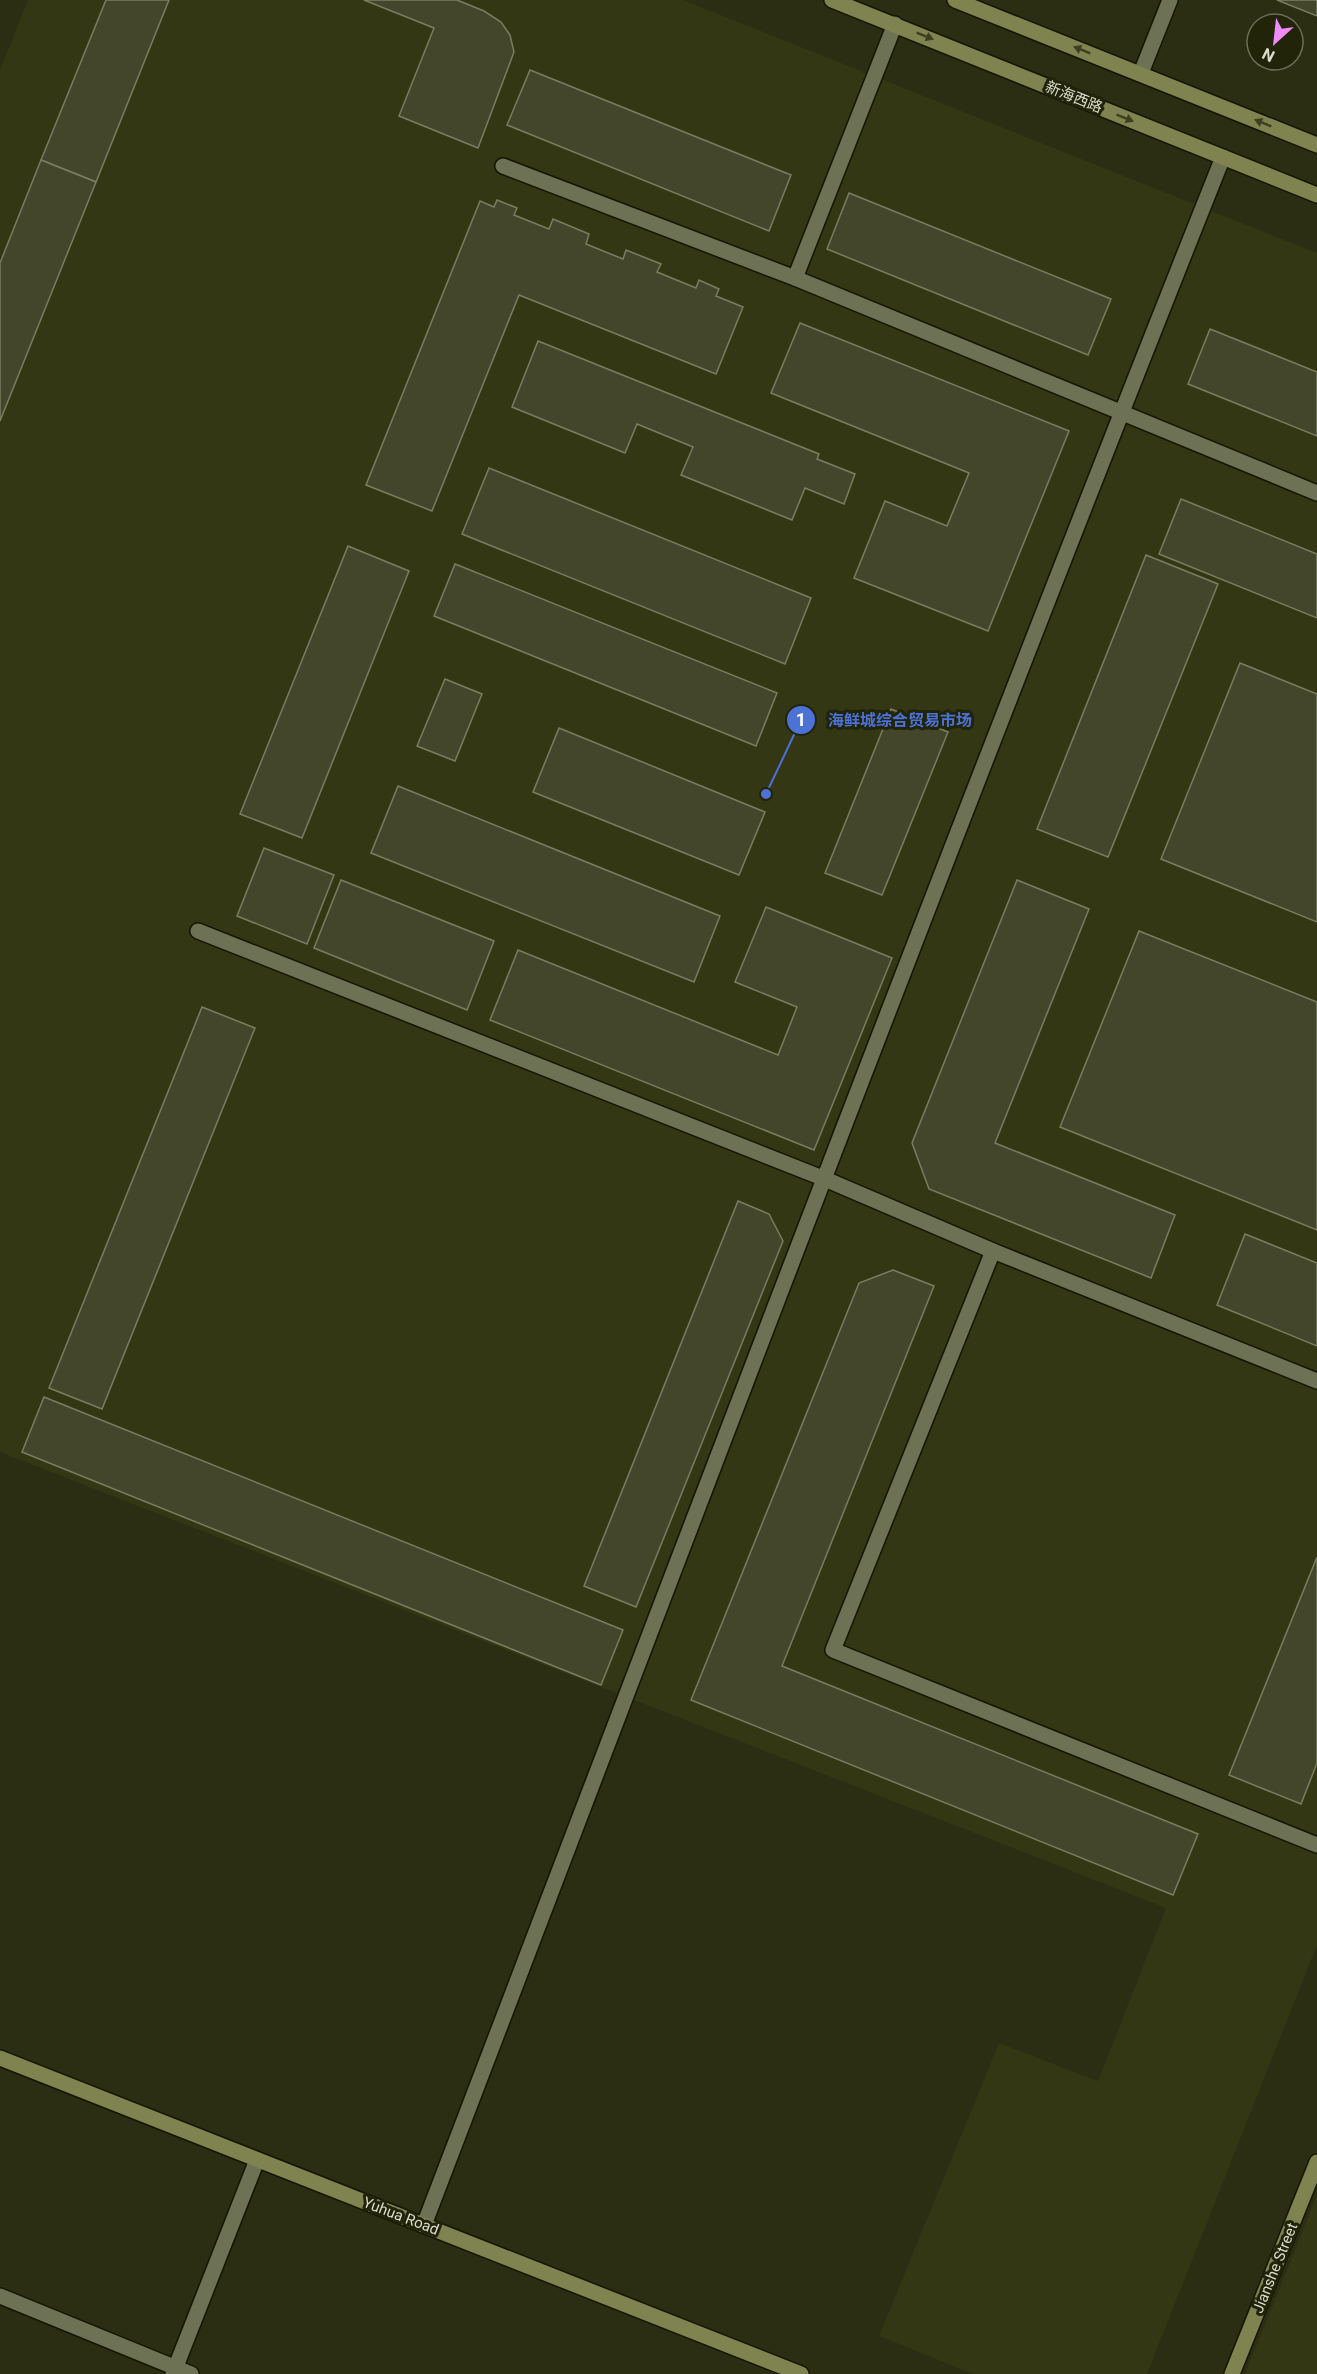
<svg xmlns="http://www.w3.org/2000/svg" width="1317" height="2374" viewBox="0 0 1317 2374" font-family="Roboto,'Noto Sans SC',sans-serif">
	<style>
		.built { fill: #333714 }
		.building { fill: #43462b; stroke: #7a7e61; stroke-width: 1.5 }
		.lines { fill: none; stroke-linecap: round; stroke-linejoin: round }
		.lane-casing { stroke: #141600; stroke-width: 18 }
		.street-casing { stroke: #141600; stroke-width: 18 }
		.secondary-casing { stroke: #141600; stroke-width: 18 }
		.lane { stroke: #6e7255; stroke-width: 15 }
		.street { stroke: #6e7255; stroke-width: 15 }
		.secondary { stroke: #7e834f; stroke-width: 15 }
		.oneway { fill: #3d401e }
		.labels { text-anchor: middle; stroke-width: 6; stroke-linejoin: round; paint-order: stroke }
		.street-label { font-size: 15px; fill: #dbdece; stroke: #212409 }
		.leader { fill: none; stroke: #4c72d6; stroke-width: 2 }
		.callout-dot { fill: #4c72d6; stroke: #212409; stroke-width: 2 }
		.mark-label { font-size: 18px; text-anchor: middle; font-weight: bold; fill: #fff }
		.callout-label { font-size: 16px; text-anchor: middle; font-weight: bold; fill: #4c72d6; stroke: #212409; stroke-width: 6; stroke-linejoin: round; paint-order: stroke }
	</style>
	<rect width="100%" height="100%" fill="#2b2e13"/>
	<g class="built">
		<polygon points="28,0 683,0 1317,253 1317,1945 1147,2374 973,2374 879,2336 999,2043 1098,2081 1166,1908 0,1452 0,70"/>
		<polygon points="1317,2195 1317,2374 1245,2374"/>
	</g>
	<g class="building">
		<polygon points="106,0 169,0 96,182 41,160"/>
		<polygon points="364,0 457,0 484,11 501,22 510,35 514,52 478,148 399,116 434,28"/>
		<polygon points="1277,0 1317,0 1317,16"/>
		<polygon points="530,70 791,175 769,231 507,125"/>
		<polygon points="41,160 96,182 0,421 0,263"/>
		<polygon points="849,193 1111,299 1088,355 827,249"/>
		<polygon points="497,200 517,208 514,215 549,229 553,219 589,234 586,244 623,259 626,250 661,264 657,272 696,288 699,280 719,289 716,296 743,307 716,374 519,295 432,511 366,485 480,201 494,207"/>
		<polygon points="800,323 1069,431 988,631 854,578 885,501 947,526 969,473 771,393"/>
		<polygon points="1210,329 1317,372 1317,436 1188,384"/>
		<polygon points="538,341 819,454 817,459 855,474 844,504 805,488 792,520 681,475 693,447 637,424 625,453 512,407"/>
		<polygon points="489,468 811,598 785,664 462,534"/>
		<polygon points="1181,499 1317,554 1317,618 1159,554"/>
		<polygon points="348,546 409,571 302,838 240,814"/>
		<polygon points="1146,555 1218,584 1108,857 1037,829"/>
		<polygon points="455,564 777,693 756,746 434,616"/>
		<polygon points="1240,663 1317,694 1317,922 1161,859"/>
		<polygon points="445,679 482,694 455,761 417,746"/>
		<polygon points="891,709 948,732 882,895 825,873"/>
		<polygon points="559,728 765,812 739,875 533,792"/>
		<polygon points="398,786 720,916 694,982 371,853"/>
		<polygon points="264,848 334,875 307,944 237,916"/>
		<polygon points="341,880 494,941 467,1010 314,948"/>
		<polygon points="1017,880 1089,909 995,1143 1175,1215 1151,1278 929,1189 912,1143"/>
		<polygon points="766,907 892,958 814,1150 490,1020 518,950 778,1055 797,1007 735,982"/>
		<polygon points="1139,931 1317,1002 1317,1230 1060,1127"/>
		<polygon points="202,1007 255,1028 102,1409 49,1388"/>
		<polygon points="738,1201 769,1214 783,1241 636,1607 584,1586"/>
		<polygon points="1245,1234 1317,1263 1317,1346 1217,1305"/>
		<polygon points="893,1270 934,1286 782,1666 1198,1834 1173,1895 691,1700 859,1283"/>
		<polygon points="44,1397 623,1630 601,1685 22,1452"/>
		<polygon points="1317,1557 1317,1763 1301,1804 1229,1775"/>
	</g>
	<g class="lines">
		<defs>
			<g id="lane">
				<polyline points="503,166 795,278 1317,493"/>
				<polyline points="795,278 895,24"/>
				<polyline points="198,931 825,1179 993,1251 1317,1381"/>
				<polyline points="993,1251 833,1650 1317,1845"/>
				<path d="M424 2225C688 1535 949 844 1223 157"/>
				<polyline points="0,2296 191,2374"/>
				<polyline points="173,2374 257,2160"/>
			</g>
			<polyline id="street" points="1141,73 1170,0"/>
			<g id="secondary">
				<polyline points="832,0 1317,195"/>
				<polyline points="955,0 1317,145"/>
				<polyline points="0,2058 801,2374"/>
				<polyline points="1232,2374 1317,2162"/>
			</g>
		</defs>
		<use href="#lane" class="lane-casing"/>
		<use href="#street" class="street-casing"/>
		<use href="#secondary" class="secondary-casing"/>
		<use href="#lane" class="lane"/>
		<use href="#street" class="street"/>
		<use href="#secondary" class="secondary"/>
	</g>
	<defs><path id="oneway-solid" d="M-6-.8H1V-3.2L6.5 0L1 3.2V.8H-6Z" transform="scale(1.5)"/></defs>
	<g class="oneway">
		<use href="#oneway-solid" transform="translate(925 36) rotate(22)"/>
		<use href="#oneway-solid" transform="translate(1082 50) rotate(-158)"/>
		<use href="#oneway-solid" transform="translate(1125 118) rotate(22)"/>
		<use href="#oneway-solid" transform="translate(1263 123) rotate(-158)"/>
	</g>
	<g class="labels">
		<g class="street-label">
			<text transform="translate(1074 97) rotate(22)" y="5">新海西路</text>
			<text transform="translate(401 2216) rotate(21)" y="5">Yuhua Road</text>
			<text transform="translate(1275 2268) rotate(-68)" y="5">Jianshe Street</text>
		</g>
	</g>
	<path class="leader" d="M766 794L801 720"/>
	<g class="callout-dot">
		<circle cx="766" cy="794" r="6"/>
		<circle cx="801" cy="720" r="15"/>
	</g>
	<g class="mark-label">
		<text x="801" y="726">1</text>
	</g>
	<g class="callout-label">
		<text x="900" y="726">海鲜城综合贸易市场</text>
	</g>
	<g transform="translate(1275 42) rotate(207)"><circle r="28" fill="#212409" stroke="#6b6e58" stroke-width="1.5"/>
	<path d="M0-4.5L10 22L0 15L-10 22Z" fill="#ef8bf7"/>
	<text y="-9" font-size="16" font-weight="bold" text-anchor="middle" fill="#dbdece">N</text>
	</g>
</svg>
